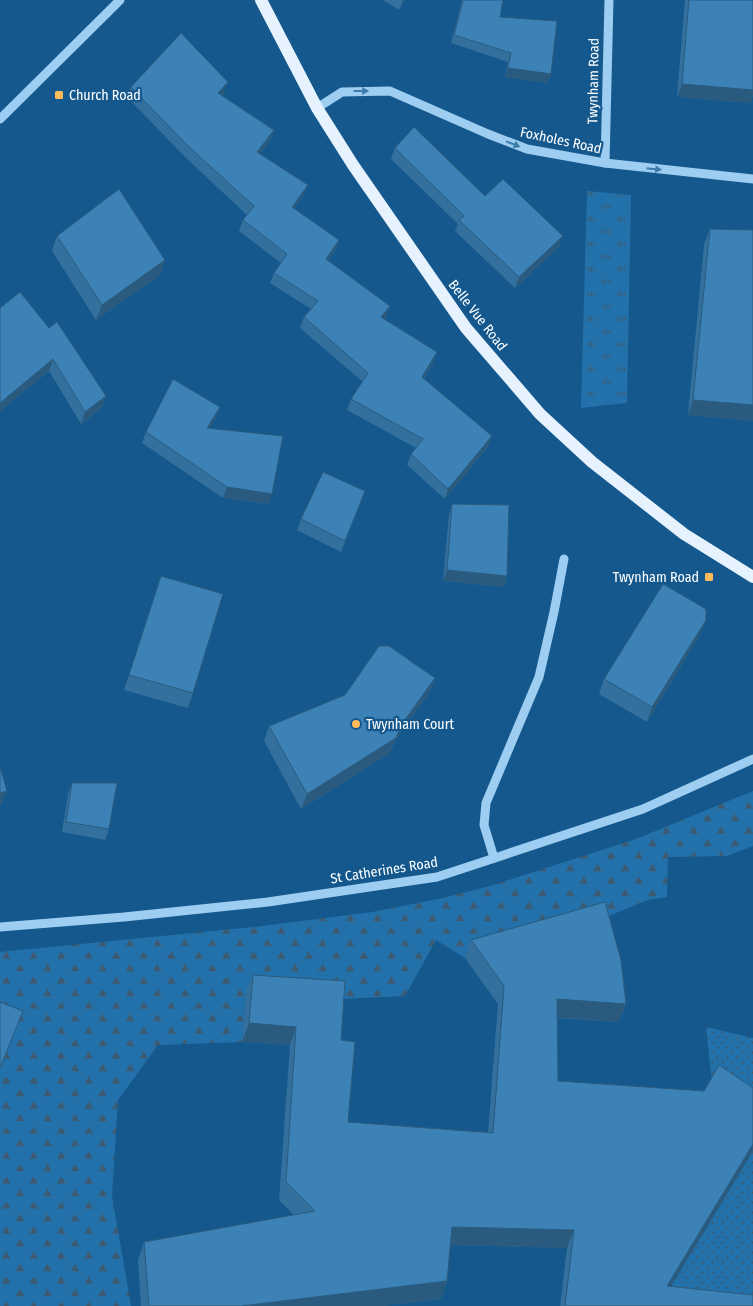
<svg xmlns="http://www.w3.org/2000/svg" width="753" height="1306" viewBox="0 0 753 1306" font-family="'Fira Sans Condensed',sans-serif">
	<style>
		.grass { fill: url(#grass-tufts) }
		.forest { fill: url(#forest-firs) }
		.park { fill: url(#park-dots) }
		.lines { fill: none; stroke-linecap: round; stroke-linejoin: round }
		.minor { stroke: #9dcdf0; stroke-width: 9 }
		.major { stroke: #e6f3ff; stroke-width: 12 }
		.wall { fill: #34709d }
		.shaded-wall { fill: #2a5b7f }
		.building { fill: #3c82b6; stroke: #2a5b7f }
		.oneway { fill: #3d7bab }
		.poi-dot { fill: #ffbb5c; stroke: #14588d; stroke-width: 2 }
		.labels { text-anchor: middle; stroke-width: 4.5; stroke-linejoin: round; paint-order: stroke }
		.street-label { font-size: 14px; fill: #fff; stroke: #14588d }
		.poi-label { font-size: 14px; fill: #fff; stroke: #14588d; text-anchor: start }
	</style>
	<defs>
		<pattern id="grass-tufts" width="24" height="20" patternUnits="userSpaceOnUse" patternTransform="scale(1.25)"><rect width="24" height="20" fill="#2371aa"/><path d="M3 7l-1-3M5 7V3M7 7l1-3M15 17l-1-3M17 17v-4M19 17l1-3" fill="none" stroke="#3c5b72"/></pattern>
		<pattern id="forest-firs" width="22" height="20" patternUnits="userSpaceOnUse" patternTransform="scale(1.25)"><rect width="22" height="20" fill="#2371aa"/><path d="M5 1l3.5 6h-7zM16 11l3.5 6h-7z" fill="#3c5b72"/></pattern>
		<pattern id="park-dots" width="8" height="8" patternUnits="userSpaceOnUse" patternTransform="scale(1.25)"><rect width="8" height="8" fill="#2371aa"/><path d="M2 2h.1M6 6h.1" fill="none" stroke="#3c5b72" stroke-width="1.8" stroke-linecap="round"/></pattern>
	</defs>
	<rect width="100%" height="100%" fill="#14588d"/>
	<polygon class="grass" points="587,191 631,195 627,403 581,408"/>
	<polygon class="forest" points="753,791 753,846 727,856 668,857 667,897 648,900 599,920 465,958 436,940 405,996 339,999 246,993 242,1042 158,1045 118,1100 112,1196 131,1306 0,1306 0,952 263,926 372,912 443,898 490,886 636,839"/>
	<g class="park">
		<polygon points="706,1027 753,1038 753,1111 712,1083"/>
		<polygon points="753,1151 753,1306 675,1305 672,1285"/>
	</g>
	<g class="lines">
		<g class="minor">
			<polyline points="317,108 342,92 390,91 488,134 527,149 605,163 753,179"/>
			<polyline points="0,119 120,0"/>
			<polyline points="605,163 609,0"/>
			<polyline points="494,858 484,825 486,803 539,677 554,612 564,559"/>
			<polyline points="0,927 124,917 268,902 437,877 643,809 753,759"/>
		</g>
		<polyline class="major" points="261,0 317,108 353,165 466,328 540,414 592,462 684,534 753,577"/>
	</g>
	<g class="wall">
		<polygon points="383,0 405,0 399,10"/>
		<polygon points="462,0 503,0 500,17 551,74 548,83 505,77 508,62 451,43"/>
		<polygon points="685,0 753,0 753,95 750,103 677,97"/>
		<polygon points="131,87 224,93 222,96 274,130 270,140 260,154 304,195 294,209 339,240 335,251 328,261 390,306 386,317 384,319 433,363 424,379 488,447 445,499 407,465 411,454 416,448 347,410 351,399 363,382 300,328 304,317 311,309 270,283 274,273 281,263 239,231 243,220 247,215 185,157 127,97"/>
		<polygon points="395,148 485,196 559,247 515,288 455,231 458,224 391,159"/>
		<polygon points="710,229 753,421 688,415 704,244"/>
		<polygon points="57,236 165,260 160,275 96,320 52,251"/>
		<polygon points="20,292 102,408 81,424 49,371 0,411 0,308"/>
		<polygon points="216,418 209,428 269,504 223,498 142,443 146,432"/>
		<polygon points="361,502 341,552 297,530 301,519"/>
		<polygon points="452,504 507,576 504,587 443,581 449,514"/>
		<polygon points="161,576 193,693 188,708 124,690"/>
		<polygon points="706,620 700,635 647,722 599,694 604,679"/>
		<polygon points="435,678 429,693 396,739 390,753 301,809 264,741 269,726"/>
		<polygon points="72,783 109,829 105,840 62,832 68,794"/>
		<polygon points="471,940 626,1004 619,1022 557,1018 558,1081 704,1091 753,1088 753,1151 671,1286 753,1306 560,1306 567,1248 450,1245 447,1281 441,1299 382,1306 141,1306 138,1260 144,1242 294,1215 279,1200 290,1045 242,1042 246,993 253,975 341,1040 348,1122 488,1132 498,1004 465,958"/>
	</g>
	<g class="shaded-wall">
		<polygon points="403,0 405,0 399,10"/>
		<polygon points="508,68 551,74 548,83 505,77"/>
		<polygon points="228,82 224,93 214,104 218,93"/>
		<polygon points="682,84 753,90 753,95 750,103 677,97"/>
		<polygon points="274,130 270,140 253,163 257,152"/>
		<polygon points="308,185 304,195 288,217 292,207"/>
		<polygon points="563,236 559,247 515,288 519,277"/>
		<polygon points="339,240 335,251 322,270 326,259"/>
		<polygon points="165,260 160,275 96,320 102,305"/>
		<polygon points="390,306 386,317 377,328 381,317"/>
		<polygon points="437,352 433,363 418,388 422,377"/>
		<polygon points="53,359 49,371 0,411 0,403"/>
		<polygon points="106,396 102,408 81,424 85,412"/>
		<polygon points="693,400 753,405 753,421 688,415"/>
		<polygon points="220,407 216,418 203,439 207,428"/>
		<polygon points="492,436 488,447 445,499 448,489"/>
		<polygon points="227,487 272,494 269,504 223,498"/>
		<polygon points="447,570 507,576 504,587 443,581"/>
		<polygon points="706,620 700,635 647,722 652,707"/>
		<polygon points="435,678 429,693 396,739 390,753 301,809 307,794 402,724"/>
		<polygon points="7,791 1,806 0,806 0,793"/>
		<polygon points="557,999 626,1004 619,1022 551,1017"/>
		<polygon points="249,1023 296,1027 290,1045 242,1042"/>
		<polygon points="753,1144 753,1151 660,1304 667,1286"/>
		<polygon points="452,1227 574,1230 567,1248 445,1245"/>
		<polygon points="447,1281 441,1299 382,1306 241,1306"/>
	</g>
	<g class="building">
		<polygon points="463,0 503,0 500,17 557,21 551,74 508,68 511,53 454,35"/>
		<polygon points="689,0 753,0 753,90 682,84"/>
		<polygon points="181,33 228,82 218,93 274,130 257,152 308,185 292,207 339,240 326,259 390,306 381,317 437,352 422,377 492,436 448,489 411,454 423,439 351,399 368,373 304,317 318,301 274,273 287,254 243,220 254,206 188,146 131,87"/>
		<polygon points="414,127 485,196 503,179 563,236 519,277 459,220 464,216 395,148"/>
		<polygon points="119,189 165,260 102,305 57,236"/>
		<polygon points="710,229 753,230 753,405 693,400"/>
		<polygon points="20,292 49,328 57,322 106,396 85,412 53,359 0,403 0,308"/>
		<polygon points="173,379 220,407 207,428 283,436 272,494 227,487 146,432"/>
		<polygon points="323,472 365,491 345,541 301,519"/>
		<polygon points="452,504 509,505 507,576 447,570"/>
		<polygon points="161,576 223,594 193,693 129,675"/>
		<polygon points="663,584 706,609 706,620 652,707 604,679"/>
		<polygon points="379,646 389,646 435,678 402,724 396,738 307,794 269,726 345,695"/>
		<polygon points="0,766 7,791 0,793"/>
		<polygon points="72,783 117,783 109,829 66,822"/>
		<polygon points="605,902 621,960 626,1004 557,999 558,1081 704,1091 719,1065 753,1088 753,1144 667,1286 753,1295 753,1306 565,1306 574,1230 452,1227 447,1281 241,1306 149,1306 144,1242 315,1211 286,1182 296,1027 249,1023 253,975 345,981 341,1040 355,1042 348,1122 493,1133 504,986 471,940"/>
		<polygon points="0,1002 23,1011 0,1068"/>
	</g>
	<defs><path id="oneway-solid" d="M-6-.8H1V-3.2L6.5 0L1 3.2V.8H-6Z" transform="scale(1.25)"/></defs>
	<g class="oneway">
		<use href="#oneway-solid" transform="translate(361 91)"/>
		<use href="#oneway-solid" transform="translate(513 144) rotate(21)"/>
		<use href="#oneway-solid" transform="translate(654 169) rotate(6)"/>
	</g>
	<g class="poi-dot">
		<rect x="54" y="90" width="10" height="10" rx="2.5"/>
		<rect x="704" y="572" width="10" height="10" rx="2.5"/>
		<circle cx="356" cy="724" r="5"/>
	</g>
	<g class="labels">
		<g class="street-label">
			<text transform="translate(593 81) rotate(-89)" y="5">Twynham Road</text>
			<text transform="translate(561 140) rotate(12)" y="5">Foxholes Road</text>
			<text transform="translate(478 315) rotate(52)" y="5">Belle Vue Road</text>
			<text transform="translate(384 870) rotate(-9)" y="5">St Catherines Road</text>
		</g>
		<g class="poi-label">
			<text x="69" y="100">Church Road</text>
			<text x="699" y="582" text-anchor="end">Twynham Road</text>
			<text x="366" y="729">Twynham Court</text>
		</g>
	</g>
</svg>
